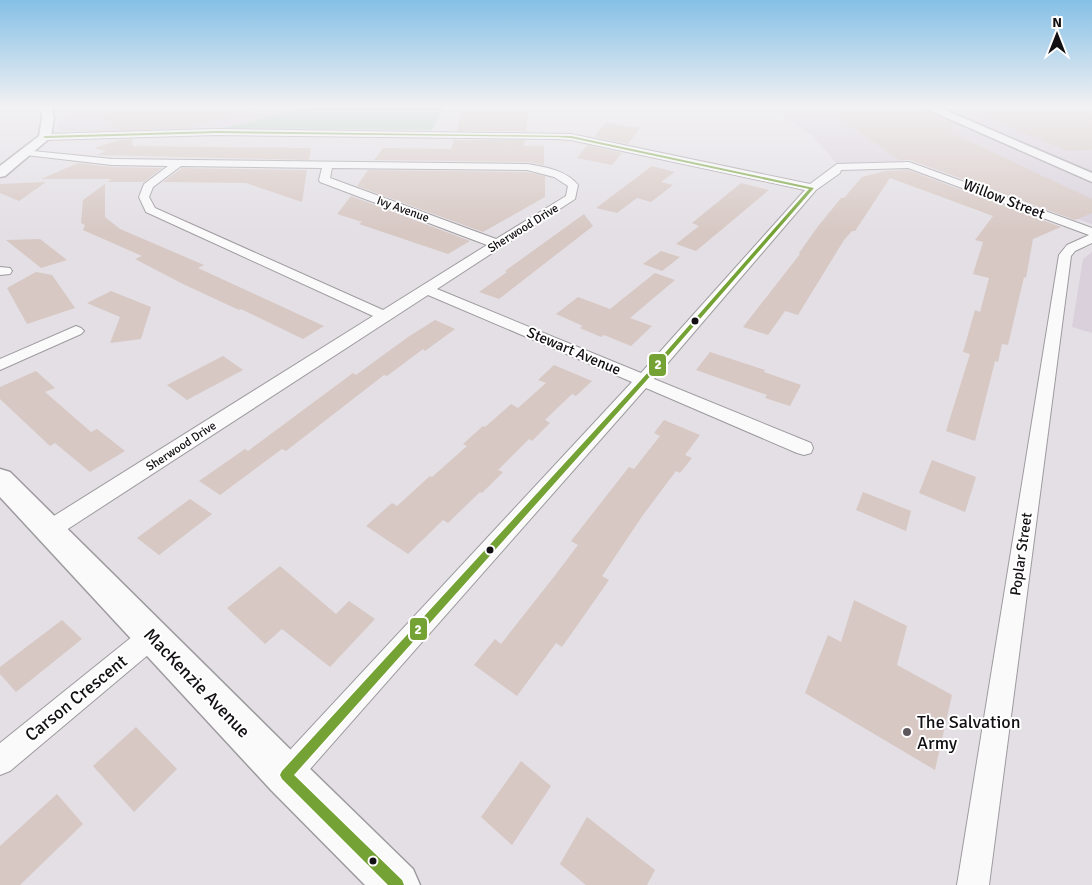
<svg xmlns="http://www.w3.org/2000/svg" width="1092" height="885" viewBox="0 0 1092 885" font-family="Signika,sans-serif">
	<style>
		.built { fill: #d9d0dc }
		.green { fill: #acd1be }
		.building { fill: #d7c8c3 }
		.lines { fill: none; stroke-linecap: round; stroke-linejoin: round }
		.street-casing { stroke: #9e9b9f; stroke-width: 2 }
		.secondary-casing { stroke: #9e9b9f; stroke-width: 3 }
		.street { fill: #fbfafb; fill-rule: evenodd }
		.secondary { fill: #fbfafb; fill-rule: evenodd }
		.bus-1-casing { stroke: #fff; stroke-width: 3 }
		.bus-1 { fill: #74a235; fill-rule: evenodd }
		.bus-dot { fill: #131013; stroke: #fff; stroke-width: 2 }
		.poi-dot { fill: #5c585c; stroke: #fff; stroke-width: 2 }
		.labels { text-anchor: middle; stroke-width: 4; stroke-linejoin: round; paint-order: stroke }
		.far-street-label { font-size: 12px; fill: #131013; stroke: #fff }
		.street-label { font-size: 15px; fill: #131013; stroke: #fff }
		.near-street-label { font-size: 18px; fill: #131013; stroke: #fff }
		.near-poi-label { font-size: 18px; fill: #131013; stroke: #fff; text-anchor: start }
		.line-badge { stroke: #fff; stroke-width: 2 }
		.badge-label { font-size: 14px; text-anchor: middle; font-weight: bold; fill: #fff }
	</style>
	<rect width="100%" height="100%" fill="#e3dfe5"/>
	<g class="built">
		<polygon points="94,107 351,107 332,131 61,131 57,125 69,112"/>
		<polygon points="762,107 1092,107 1092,224 911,160 837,164 812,135 769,108"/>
		<polygon points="1092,252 1092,333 1072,327 1083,259"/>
	</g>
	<polygon class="green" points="307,107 444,107 432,130 224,128"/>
	<g class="building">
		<polygon points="138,107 243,107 244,114 184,128 121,130 98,115"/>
		<polygon points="489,107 529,107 526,131 457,131 462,111 487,111"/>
		<polygon points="862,107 920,107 954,123 950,132 1092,199 1092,213 1075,220 910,160 899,160 826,109"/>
		<polygon points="963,107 1092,107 1092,150 1067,151"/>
		<polygon points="606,122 640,128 628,144 594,137"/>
		<polygon points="132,139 133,146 311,148 309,160 96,155 106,151 94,148 119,140"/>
		<polygon points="454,140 525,140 524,146 544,146 544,165 527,162 374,160 383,148 451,149"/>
		<polygon points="587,145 622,153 612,165 577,158"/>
		<polygon points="78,163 112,167 162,168 144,182 108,182 111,179 41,179"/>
		<polygon points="652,166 675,172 661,182 673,185 651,202 637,198 617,213 596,208"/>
		<polygon points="182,168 307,170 302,202 246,183 163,182"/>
		<polygon points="368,170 527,172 545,176 545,197 483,232 357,186"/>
		<polygon points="908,170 1061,227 1033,239 1026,278 1024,277 1008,345 1002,344 998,362 995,361 975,441 946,431 970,354 963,352 975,310 980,312 989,278 973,274 983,242 975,240 993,216 890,178 855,231 852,231 844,240 798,315 785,311 768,335 743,327 800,254 799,253 819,225 841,198 844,198 862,177 885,171"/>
		<polygon points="46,182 19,201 0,193 0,184"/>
		<polygon points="741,183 769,190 696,251 676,244 699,226 692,223"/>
		<polygon points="105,184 105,217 120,229 204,265 198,268 324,326 303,339 241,309 239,310 183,284 135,259 142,256 83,230 85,225 81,223 83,200"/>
		<polygon points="351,196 470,241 448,254 359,224 362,222 337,214"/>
		<polygon points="584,214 593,226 499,299 479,292 507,272 505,271"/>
		<polygon points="40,239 67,260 41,268 6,240"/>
		<polygon points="661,251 680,257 662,271 643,264"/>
		<polygon points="36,272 52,275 75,308 27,324 7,288"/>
		<polygon points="655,273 675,280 630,318 652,326 631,346 604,335 601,337 580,328 583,326 556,314 578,297 610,309"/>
		<polygon points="111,291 151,307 141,339 110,343 120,317 87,303"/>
		<polygon points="435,320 455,329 425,351 423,349 387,376 384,375 286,451 282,449 220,495 199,481 245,449 248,451 353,373 356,375 408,337"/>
		<polygon points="710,352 765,370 764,372 801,385 790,406 765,398 767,395 696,370"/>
		<polygon points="223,356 243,370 187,400 167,385"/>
		<polygon points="554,365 592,381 576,396 572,394 545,420 550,423 532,441 529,439 498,470 503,472 482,493 480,492 448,523 443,520 408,554 366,526 392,503 397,506 430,476 432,477 467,446 463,444 483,426 485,427 511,404 518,408 546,383 538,380"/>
		<polygon points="36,371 55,388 45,392 91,432 97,429 125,451 90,472 55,443 50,446 0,399 0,387"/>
		<polygon points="664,420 700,435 685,455 692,458 680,473 676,471 643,515 602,576 609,580 562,647 556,643 517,696 474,665 495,639 501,644 553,578 578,545 571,541 629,467 634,469 660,436 654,433"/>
		<polygon points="932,460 976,477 965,512 919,493"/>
		<polygon points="863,492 911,511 906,531 856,510"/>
		<polygon points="190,499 212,514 159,555 137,538"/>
		<polygon points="280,566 336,614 349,601 375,619 330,667 282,629 265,644 227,608"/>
		<polygon points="854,600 907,626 897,665 952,695 935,770 805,693 828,635 841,642"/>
		<polygon points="62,620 82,639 16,692 0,674 0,667"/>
		<polygon points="136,727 177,769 134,812 93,766"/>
		<polygon points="521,761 551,786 512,845 481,817"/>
		<polygon points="57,794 83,824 20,885 0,885 0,846"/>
		<polygon points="587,817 655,870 647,885 586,885 560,864"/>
	</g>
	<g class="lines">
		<defs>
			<g id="street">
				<path d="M216 129 571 134 810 184 837 164 909 162 1092 228V243L1075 251 1071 256 989 885H957L1059 255 1067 245 1089 235 908 168 841 170 840 173 816 190 654 379 811 443 813 448 811 453 804 455 797 453 646 388 296 785 286 790 276 785 271 775 276 765 632 382 428 295 57 536 49 539 41 536 38 530 41 524 373 316 146 212 139 197 144 184 168 166 112 165 26 155 21 152 23 150 112 159 527 164C545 167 566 170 578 185L575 199 437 289 641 373 805 190 571 140 557 139 216 135 45 140 40 137 45 134ZM181 166 322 168 319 180 320 182 487 245 383 310 155 208 149 197 153 187ZM332 168 527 170 554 177 568 186 566 196 496 239 330 178Z"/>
				<polygon points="0,267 10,268 12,271 10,274 0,275"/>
				<polygon points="76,326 81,328 84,331 81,334 0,370 0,359"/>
				<polygon points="152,624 161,628 164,636 161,644 10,771 0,775 0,743 143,628"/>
			</g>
			<g id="secondary">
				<polygon points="40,107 52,107 54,118 51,137 5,176 0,177 0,166 39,136 42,118"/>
				<polygon points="922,107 938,107 1092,173 1092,182"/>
				<polygon points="0,469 10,472 301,760 413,869 420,885 365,885 271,790 0,497"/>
			</g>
		</defs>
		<use href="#street" class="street-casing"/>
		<use href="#secondary" class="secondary-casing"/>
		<use href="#street" class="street"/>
		<use href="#secondary" class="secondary"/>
		<defs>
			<polygon id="bus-1" points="216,131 571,136 814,188 646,381 294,775 402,880 404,885 388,885 282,779 280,775 282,771 642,379 809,189 571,138 557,137 216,133 45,138 43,137 45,136"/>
		</defs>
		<use href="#bus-1" class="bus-1-casing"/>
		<use href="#bus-1" class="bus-1"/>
	</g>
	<linearGradient id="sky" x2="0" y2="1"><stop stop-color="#85c0e6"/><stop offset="0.46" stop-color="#f2f1f3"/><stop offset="1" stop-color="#f2f1f3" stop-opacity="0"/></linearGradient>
	<rect width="1092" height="231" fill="url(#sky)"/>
	<g class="bus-dot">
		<circle cx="695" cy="321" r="4.5"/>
		<circle cx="490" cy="550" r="4.5"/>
		<circle cx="373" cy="861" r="4.5"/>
	</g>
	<circle class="poi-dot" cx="907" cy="732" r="5"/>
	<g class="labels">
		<g class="far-street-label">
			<text transform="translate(403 209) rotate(20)" y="4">Ivy Avenue</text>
			<text transform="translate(523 228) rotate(-32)" y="4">Sherwood Drive</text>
			<text transform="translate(181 446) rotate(-33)" y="4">Sherwood Drive</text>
		</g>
		<g class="street-label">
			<text transform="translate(1004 199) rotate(21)" y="5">Willow Street</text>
			<text transform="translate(574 351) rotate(23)" y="5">Stewart Avenue</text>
			<text transform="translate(1021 554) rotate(-82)" y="5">Poplar Street</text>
		</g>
		<g class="near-street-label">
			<text transform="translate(197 683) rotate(46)" y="6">MacKenzie Avenue</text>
			<text transform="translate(76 698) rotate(-39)" y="6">Carson Crescent</text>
		</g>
		<g class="near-poi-label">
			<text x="917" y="728">The Salvation<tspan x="917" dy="21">Army</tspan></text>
		</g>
	</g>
	<g class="line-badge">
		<rect x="648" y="353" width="19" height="24" rx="5" fill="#74a235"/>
		<rect x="409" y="617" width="19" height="24" rx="5" fill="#74a235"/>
	</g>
	<g class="badge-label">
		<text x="658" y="369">2</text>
		<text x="418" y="634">2</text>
	</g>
	<g transform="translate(1057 35)" stroke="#ffffff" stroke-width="4" paint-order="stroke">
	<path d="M0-4L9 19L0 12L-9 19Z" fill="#131013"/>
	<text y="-8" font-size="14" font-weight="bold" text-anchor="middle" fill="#131013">N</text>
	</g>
</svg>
